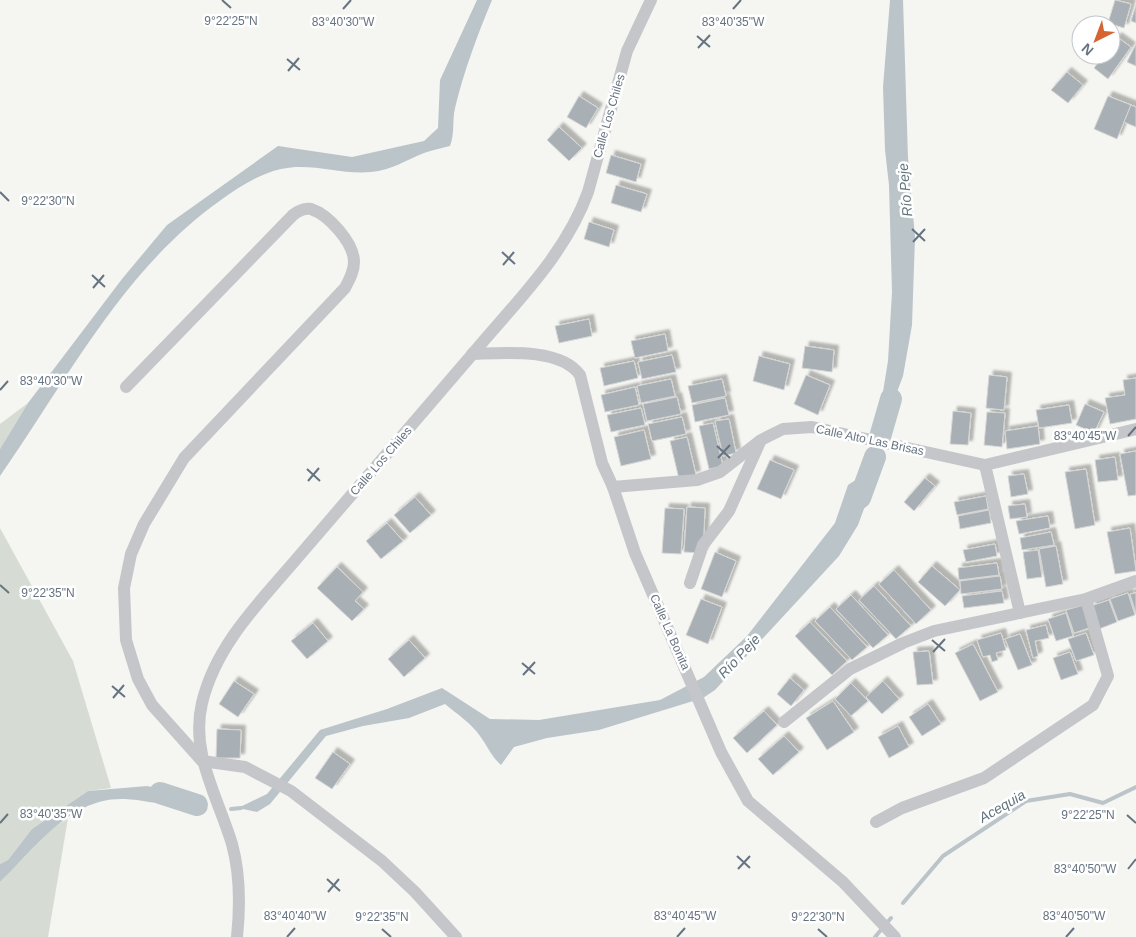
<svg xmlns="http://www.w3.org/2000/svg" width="1136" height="937" viewBox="0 0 1136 937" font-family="Arial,sans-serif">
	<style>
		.green { fill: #d6dcd3 }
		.water { fill: #bbc4c9 }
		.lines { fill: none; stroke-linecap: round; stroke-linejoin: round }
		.stream { stroke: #bbc4c9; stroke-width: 4 }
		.river { stroke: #bbc4c9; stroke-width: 22 }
		.building { fill: #a8afb5; stroke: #d6d7d5; filter: url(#shadow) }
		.street { stroke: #c4c6ca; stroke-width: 12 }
		.ticks { fill: none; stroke: #667381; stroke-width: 2 }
		.labels { text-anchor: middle; stroke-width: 5; stroke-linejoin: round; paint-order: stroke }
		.street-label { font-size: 12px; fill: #667381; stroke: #fff }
		.water-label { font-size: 14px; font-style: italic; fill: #62747e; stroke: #fff }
		.ticks-label { font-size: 12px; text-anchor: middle; fill: #667381; stroke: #fff; stroke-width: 5; stroke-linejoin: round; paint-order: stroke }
	</style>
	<defs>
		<filter id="shadow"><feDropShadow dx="4.5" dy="-4.5" stdDeviation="1" flood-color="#0004"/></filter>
	</defs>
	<rect width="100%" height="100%" fill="#f5f5f2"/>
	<g class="green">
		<polygon points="28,403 0,449 0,424"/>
		<polygon points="0,528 73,661 111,788 88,791 32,829 8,860 0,864"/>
		<polygon points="68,818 48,937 0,937 0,882 46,833"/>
	</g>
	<g class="water">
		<path d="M477 0H492C477 36 464 71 455 108 452 121 455 133 450 146 442 148 432 150 424 153 406 160 392 170 371 172 341 175 311 162 281 169 259 174 239 187 221 200 123 269 67 380 0 476V449L28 403 122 279 167 225 278 146 352 157 424 141 438 128 440 80Z"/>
		<polygon points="890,0 903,0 908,158 915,237 912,325 903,376 883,429 881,404 888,361 892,292 889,185 885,150 883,87"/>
		<path d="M871 470 875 479 858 525 839 556 715 690 703 698 599 730 547 738 514 747 501 765C491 756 488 747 480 736 471 723 457 714 445 704L409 718 363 726 326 736 270 804 257 812 238 808 267 794 320 730 387 709 442 688 490 719 539 720 660 700 704 677 747 636 835 523 848 485Z"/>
		<path d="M147 786 182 794 190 802C167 808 148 800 125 799 71 796 34 849 0 882V864L8 860 32 829 88 791Z"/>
	</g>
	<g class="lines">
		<g class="stream">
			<polyline points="231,809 241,808"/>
			<polyline points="903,903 943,856 1026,801 1070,794 1103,803 1136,787"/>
			<polyline points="875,937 891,918"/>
		</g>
		<g class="river">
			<polyline points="880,437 891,399"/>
			<polyline points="860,498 875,457"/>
			<polyline points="160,793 197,805"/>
		</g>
	</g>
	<g class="building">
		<polygon points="1115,0 1131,4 1124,28 1108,23"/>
		<polygon points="1136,5 1136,23 1131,21"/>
		<polygon points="1117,37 1131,47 1108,79 1094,68 1104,55 1111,55 1111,45"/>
		<polygon points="1136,44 1136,66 1127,62"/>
		<polygon points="1067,72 1083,85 1068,103 1051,90"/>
		<polygon points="579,96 598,108 586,128 567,117"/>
		<polygon points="1108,96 1131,105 1117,139 1094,129"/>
		<polygon points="1131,105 1136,107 1136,127 1124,122"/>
		<polygon points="559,127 582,148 569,161 547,140"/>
		<polygon points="611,155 641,164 636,182 606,173"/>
		<polygon points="616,185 647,194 641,212 611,203"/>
		<polygon points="589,222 614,230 609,247 584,239"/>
		<polygon points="589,319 592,336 559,343 555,326"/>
		<polygon points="665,334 668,351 635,358 631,341"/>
		<polygon points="805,346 834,350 832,372 802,368"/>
		<polygon points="672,355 676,372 642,379 638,362"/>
		<polygon points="759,356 790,364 784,390 753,381"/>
		<polygon points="634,361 638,378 604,386 600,368"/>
		<polygon points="806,375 830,385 818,415 794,404"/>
		<polygon points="989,375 1007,377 1004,410 986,408"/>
		<polygon points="1136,378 1136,419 1110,424 1105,398 1125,395 1123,380"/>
		<polygon points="671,379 675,396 641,403 637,386"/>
		<polygon points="722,379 726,396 692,403 688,386"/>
		<polygon points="635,387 639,405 605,412 601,395"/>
		<polygon points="677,397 681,414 647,421 643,404"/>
		<polygon points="725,398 729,415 695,422 692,405"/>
		<polygon points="1085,404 1104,412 1094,433 1076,425"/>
		<polygon points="1069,405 1072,423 1039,428 1036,410"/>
		<polygon points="641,408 645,425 611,432 607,415"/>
		<polygon points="953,411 971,413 968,445 950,444"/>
		<polygon points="987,412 1005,413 1002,447 984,445"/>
		<polygon points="682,417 686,434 652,441 648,424"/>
		<polygon points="729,419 736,453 723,456 715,421"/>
		<polygon points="713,423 723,466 709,469 699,426"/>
		<polygon points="1038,426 1040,444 1007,449 1005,431"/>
		<polygon points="644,430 651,459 621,466 614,437"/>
		<polygon points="687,437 696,475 679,479 670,441"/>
		<polygon points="1136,451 1136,495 1128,496 1120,454"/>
		<polygon points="1115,457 1118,480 1098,482 1095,460"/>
		<polygon points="770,460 794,470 781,499 757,489"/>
		<polygon points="1086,469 1095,525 1075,529 1065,472"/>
		<polygon points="1024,474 1028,494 1011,497 1008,476"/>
		<polygon points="925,478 935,486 914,511 904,502"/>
		<polygon points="986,496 988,509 957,515 954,502"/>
		<polygon points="415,497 431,515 410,533 394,515"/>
		<polygon points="1025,504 1027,517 1010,519 1008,506"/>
		<polygon points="687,507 705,508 703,553 684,552"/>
		<polygon points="665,508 684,509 681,554 662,553"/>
		<polygon points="989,510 991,523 960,529 958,516"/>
		<polygon points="1048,516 1050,528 1019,534 1016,521"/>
		<polygon points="387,523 403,541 381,559 366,541"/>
		<polygon points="1130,528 1136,571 1115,574 1107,532"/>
		<polygon points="1051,532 1054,545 1022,550 1020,538"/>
		<polygon points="995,544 997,556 966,562 963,550"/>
		<polygon points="1056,546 1063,584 1046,587 1039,549"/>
		<polygon points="1038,550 1042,577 1027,579 1023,552"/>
		<polygon points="715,552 736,561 722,597 701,589"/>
		<polygon points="997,563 999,575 959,580 958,568"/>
		<polygon points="932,566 960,590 945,606 918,582"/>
		<polygon points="337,567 363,592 355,601 364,609 352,621 317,588"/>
		<polygon points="894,570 931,610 916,624 879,584"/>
		<polygon points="1000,576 1002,589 961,594 960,581"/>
		<polygon points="874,586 911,626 896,639 859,600"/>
		<polygon points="1002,591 1004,603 964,608 962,596"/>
		<polygon points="1128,593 1135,615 1118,621 1110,599"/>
		<polygon points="1136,593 1136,614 1130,594"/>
		<polygon points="851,595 888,635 873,648 836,609"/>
		<polygon points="701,599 722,607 708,644 686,635"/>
		<polygon points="1109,600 1117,622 1099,629 1091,606"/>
		<polygon points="1084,605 1092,627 1074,633 1066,610"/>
		<polygon points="830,607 867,647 852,660 815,621"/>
		<polygon points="1066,613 1073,636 1056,641 1048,619"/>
		<polygon points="810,622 847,661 832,675 795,636"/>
		<polygon points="313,623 328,641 307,659 291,641"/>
		<polygon points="1046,625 1049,638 1035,641 1038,656 1033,658 1026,630"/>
		<polygon points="1001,633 1006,650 996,653 998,660 992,662 990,655 983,657 977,640"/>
		<polygon points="1086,633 1094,655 1076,661 1068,639"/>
		<polygon points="1020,634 1032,665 1018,670 1005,639"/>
		<polygon points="409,640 425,658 404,677 388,659"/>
		<polygon points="973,644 998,692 980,701 955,653"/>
		<polygon points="929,651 933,684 917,685 913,652"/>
		<polygon points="1070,652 1078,674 1061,680 1053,658"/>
		<polygon points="790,678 804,690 791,706 777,694"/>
		<polygon points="234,681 254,694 238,717 219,704"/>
		<polygon points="883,681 899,699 882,714 866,697"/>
		<polygon points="851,683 868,701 851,716 835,699"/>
		<polygon points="833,701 854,732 827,750 806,718"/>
		<polygon points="928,704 941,724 922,736 909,717"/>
		<polygon points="764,711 777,725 747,753 733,738"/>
		<polygon points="898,726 909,747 889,758 878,737"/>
		<polygon points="217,729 241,730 240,758 216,758"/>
		<polygon points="784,736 799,752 773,775 758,759"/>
		<polygon points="333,752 350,764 332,789 315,778"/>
	</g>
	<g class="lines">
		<g class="street">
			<path d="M472 354C502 353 560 347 580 375L602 463 613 487 635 553 721 752 748 801 843 882 895 937"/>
			<path d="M126 387 293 215C298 211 304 208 311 209 329 215 354 243 354 262 354 272 349 280 345 288L184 458 144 524 131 554 124 588 126 640 138 679 152 705 202 761 245 767 291 791 382 861 415 892 456 937"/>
			<polyline points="985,465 1020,613"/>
			<polyline points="613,487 697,480 720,472 761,440 783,429 812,427 985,465 1136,429"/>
			<polyline points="690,583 703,545 729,511 760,442"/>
			<polyline points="784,722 850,669 903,643 934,631 1086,599 1136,581"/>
			<polyline points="876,822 902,808 984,778 1093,705 1108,676 1086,599"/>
			<path d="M237 937C240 908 240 873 232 844 218 797 190 753 202 703 216 644 261 601 299 556 356 490 413 423 470 357 513 305 565 256 588 192L627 51 651 0"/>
		</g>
	</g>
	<path class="ticks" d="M222 0 231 8M343 9 351 0M733 9 741 0M697 36 710 47M698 48 710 35M287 59 300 70M288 71 299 58M0 192 9 201M912 229 925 241M913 242 925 229M502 252 515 264M503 265 514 252M92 275 105 287M93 288 104 275M0 390 8 381M1128 436 1136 427M717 446 730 458M718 458 730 445M307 469 320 481M308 481 319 468M0 585 9 593M932 640 945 651M933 652 945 639M522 663 535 674M523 675 535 662M112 686 125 697M113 698 124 685M1127 815 1136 823M0 823 8 814M737 856 750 868M738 869 750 856M1128 869 1136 859M327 879 340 891M328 892 339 879M382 929 391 937M818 929 827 937M287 937 295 928M677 937 685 928M1066 937 1074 928"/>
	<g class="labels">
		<g class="street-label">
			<text transform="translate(609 116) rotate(-74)" y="4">Calle Los Chiles</text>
			<text transform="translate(870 440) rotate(12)" y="4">Calle Alto Las Brisas</text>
			<text transform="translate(381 461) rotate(-49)" y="4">Calle Los Chiles</text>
			<text transform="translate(670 632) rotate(66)" y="4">Calle La Bonita</text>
		</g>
		<g class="water-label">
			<text transform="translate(905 190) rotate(-95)" y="5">Río Peje</text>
			<text transform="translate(739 656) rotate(-47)" y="5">Río Peje</text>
			<text transform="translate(1002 806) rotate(-30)" y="5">Acequia</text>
		</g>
	</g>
	<g class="ticks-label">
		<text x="231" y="25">9°22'25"N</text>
		<text x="343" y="26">83°40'30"W</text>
		<text x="733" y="26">83°40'35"W</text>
		<text x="48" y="205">9°22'30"N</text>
		<text x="51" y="385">83°40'30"W</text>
		<text x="1085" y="440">83°40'45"W</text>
		<text x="48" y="597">9°22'35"N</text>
		<text x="51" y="818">83°40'35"W</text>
		<text x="1088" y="819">9°22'25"N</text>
		<text x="1085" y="873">83°40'50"W</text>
		<text x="295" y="920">83°40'40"W</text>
		<text x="685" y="920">83°40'45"W</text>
		<text x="1074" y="920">83°40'50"W</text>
		<text x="382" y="921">9°22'35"N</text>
		<text x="818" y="921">9°22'30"N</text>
	</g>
	<g transform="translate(1096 40) rotate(222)"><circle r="24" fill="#ffffff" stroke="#c2c7cd"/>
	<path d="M0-4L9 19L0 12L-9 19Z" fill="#d66431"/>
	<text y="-8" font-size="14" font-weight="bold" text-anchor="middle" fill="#667381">N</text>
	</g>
</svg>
